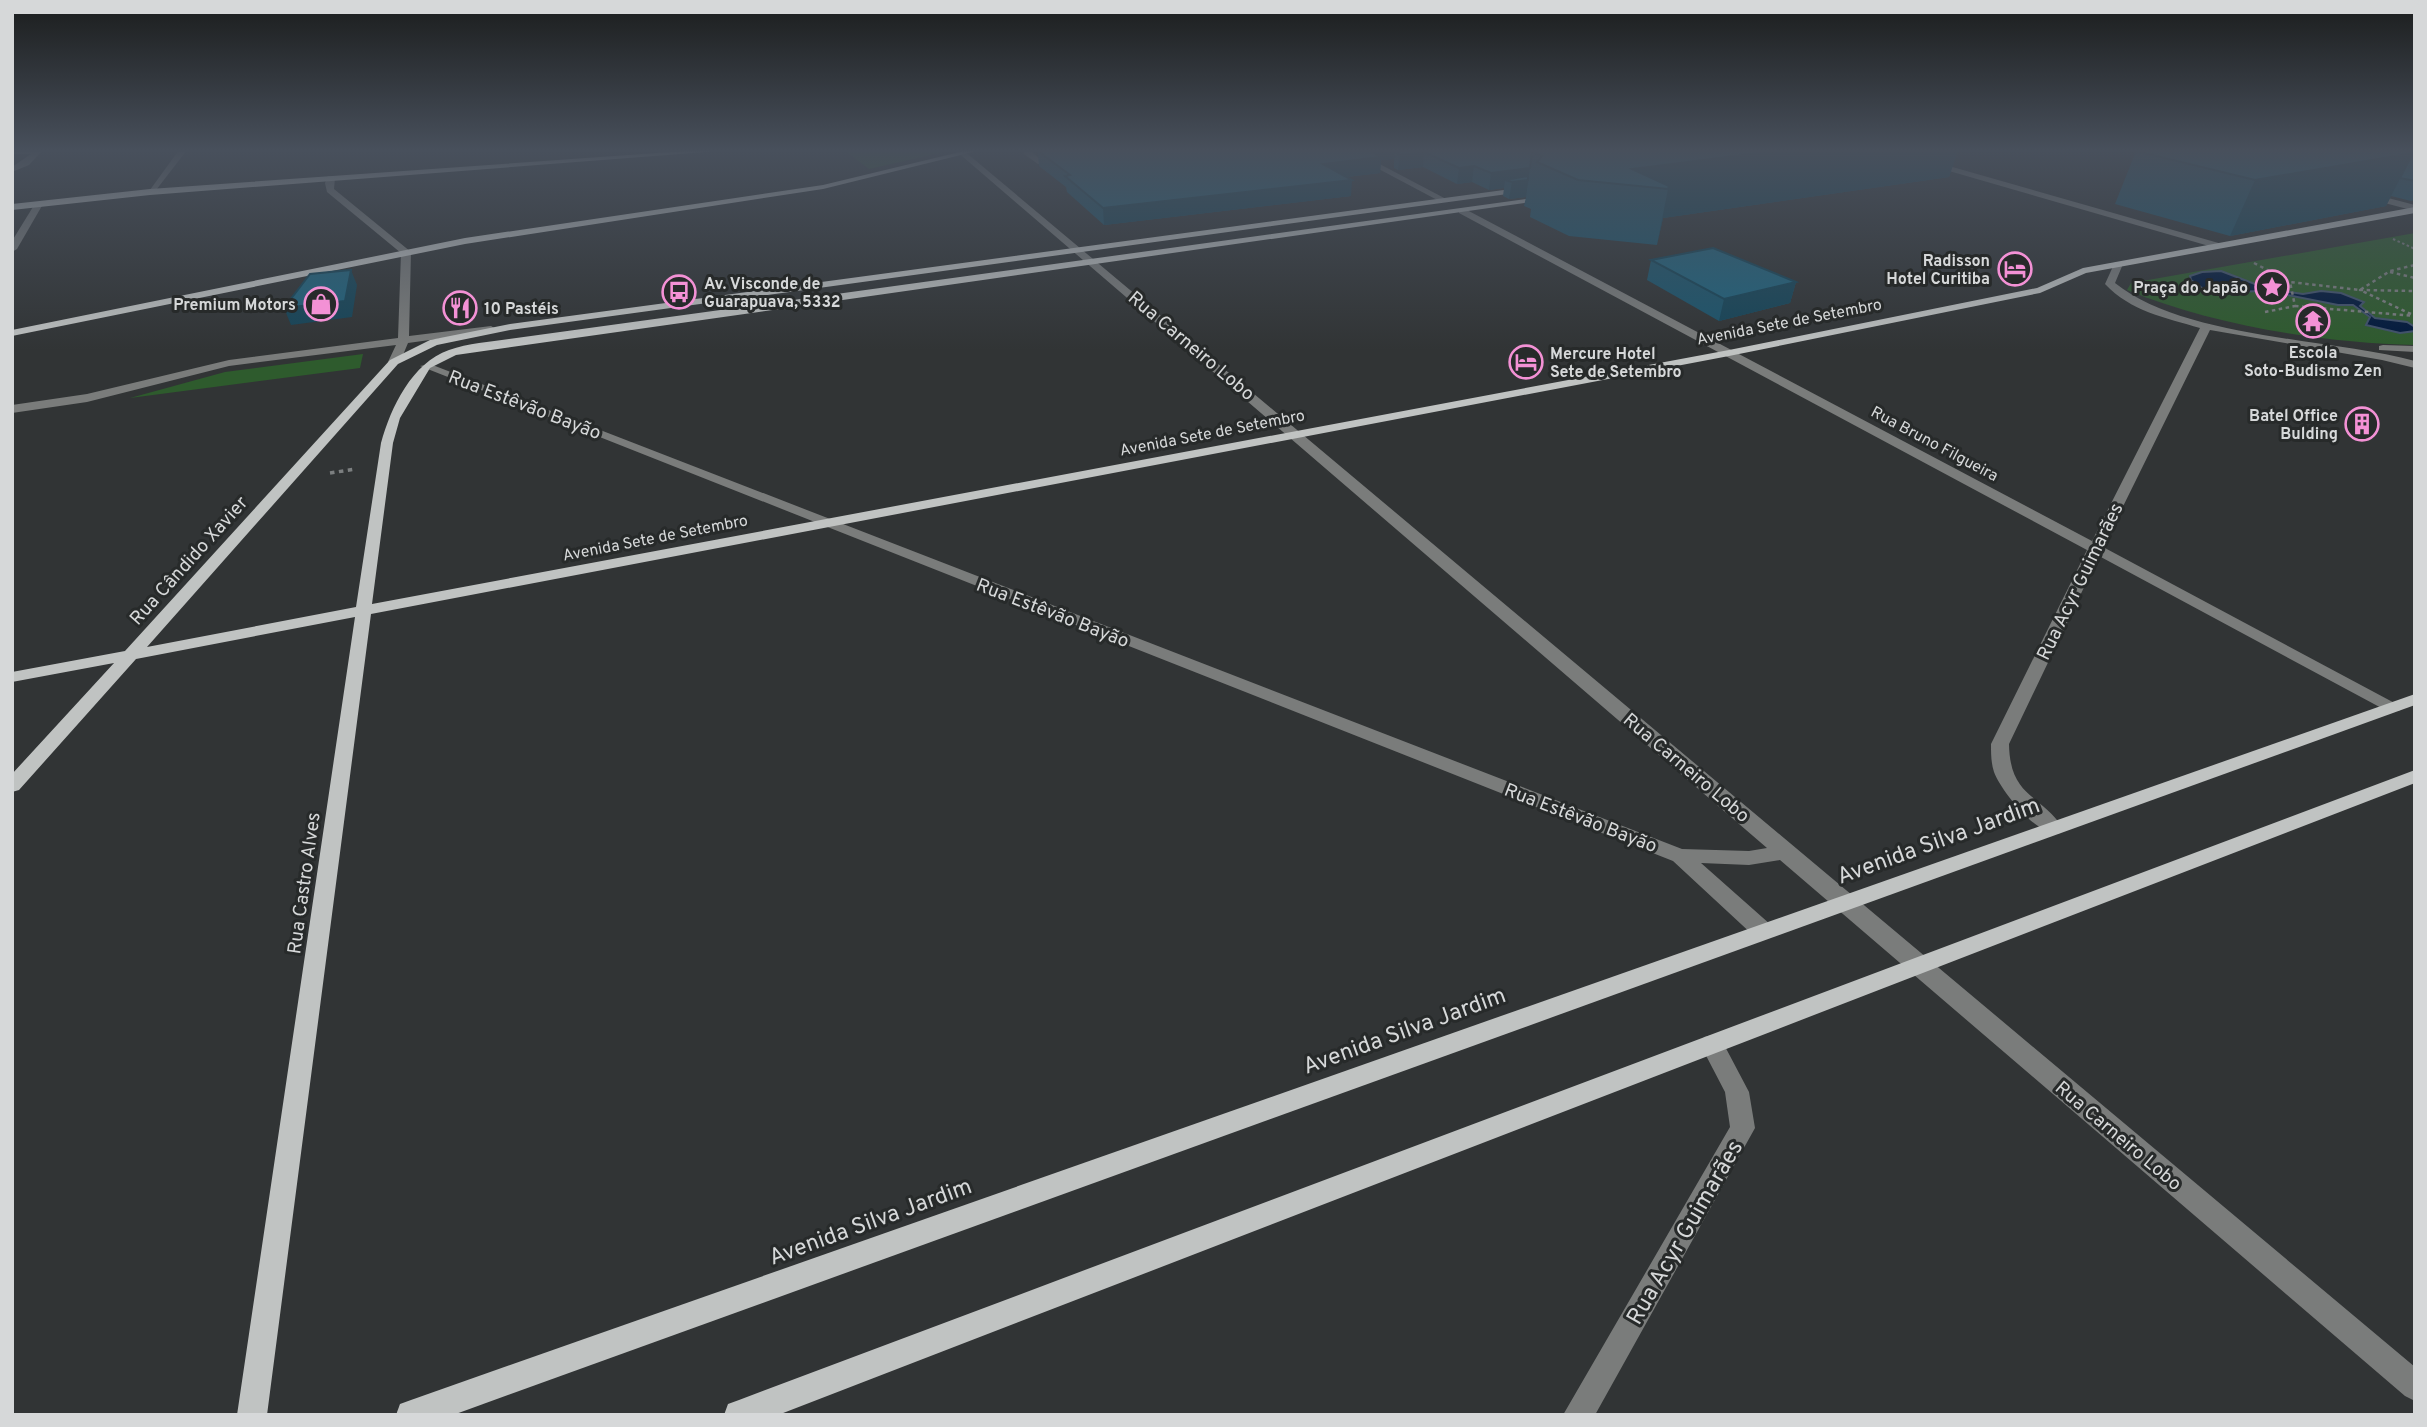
<svg xmlns="http://www.w3.org/2000/svg" width="2427" height="1427" viewBox="0 0 2427 1427" font-family="Overpass,sans-serif">
	<style>
		.green { fill: #2e5b2d }
		.water { fill: #00183c; stroke: #40526b; stroke-width: 2 }
		.lines { fill: none; stroke-linecap: round; stroke-linejoin: round }
		.path-far2 { stroke: #7c7f80; stroke-width: 2; stroke-dasharray: 2.5 2.5; stroke-linecap: butt }
		.path-far1 { stroke: #7c7f80; stroke-width: 2.5; stroke-dasharray: 3.5 3.5; stroke-linecap: butt }
		.path { stroke: #7c7f80; stroke-width: 3.5; stroke-dasharray: 4.5 4.5; stroke-linecap: butt }
		.minor { fill: #7a7c7b; fill-rule: evenodd }
		.major { fill: #c0c3c2; fill-rule: evenodd }
		.wall { fill: #1c556c }
		.shaded-wall { fill: #164558 }
		.building { fill: #20637d; stroke: #164558; stroke-width: 2 }
		.labels { text-anchor: middle; stroke-width: 6; stroke-linejoin: round; paint-order: stroke }
		.far-poi-label { font-size: 16px; font-weight: bold; fill: #d6d8d9; stroke: #272a2a; text-anchor: end }
		.far-street-label { font-size: 16px; fill: #d6d8d9; stroke: #272a2a }
		.street-label { font-size: 19px; fill: #d6d8d9; stroke: #272a2a }
		.near-street-label { font-size: 23px; fill: #d6d8d9; stroke: #272a2a }
	</style>
	<rect width="100%" height="100%" fill="#313435"/>
	<g class="green">
		<polygon points="844,150 953,150 869,169"/>
		<path d="M2415 233V345C2322 343 2212 325 2127 290L2131 283Z"/>
		<polygon points="363,354 360,368 130,398 225,372"/>
	</g>
	<polygon class="water" points="2221,271 2268,289 2303,294 2321,291 2341,293 2364,302 2360,306 2375,318 2407,322 2415,327 2415,331 2400,333 2366,325 2370,317 2353,305 2338,305 2267,291 2223,292 2202,288 2191,280 2190,276 2202,272"/>
	<g class="lines">
		<polyline class="path-far2" points="2393,239 2415,249"/>
		<g class="path-far1">
			<polyline points="2254,263 2290,282 2360,290 2390,271 2415,265"/>
			<polyline points="2390,272 2415,278"/>
			<polyline points="2295,306 2415,316"/>
			<polyline points="2265,312 2295,306 2290,282"/>
			<polyline points="2411,314 2360,290 2415,291"/>
		</g>
		<polyline class="path" points="330,473 356,469"/>
		<g class="minor">
			<polygon points="12,150 41,150 42,151 29,165 12,172 12,167 31,154 12,154"/>
			<polygon points="179,150 187,150 153,194 147,194"/>
			<polygon points="955,150 963,150 2415,1367 2415,1401 2405,1396 1780,860 1749,865 1701,863 1771,925 1774,931 1771,937 1763,939 1755,937 1673,861 420,366 430,364 1682,849 1749,851 1767,848"/>
			<polygon points="1024,150 1035,150 1032,152 1040,159 1063,158 1067,160 1038,164 1024,154"/>
			<polygon points="1343,150 1353,150 1448,200 1441,202"/>
			<polygon points="1928,160 2222,244 2224,246 2216,248 1925,164"/>
			<polygon points="328,176 335,178 334,189 411,252 409,336 491,326 496,329 495,331 408,343 400,362 394,365 388,362 396,345 229,366 87,402 12,413 12,405 87,394 229,360 398,338 401,253 327,192 325,183"/>
			<polygon points="2365,192 2415,205 2415,211 2362,197"/>
			<polygon points="36,202 43,204 17,249 12,252 12,241"/>
			<path d="M1459 209H1465L2092 541 2200 328C2166 318 2130 311 2105 284L2115 262 2123 264 2115 283C2183 338 2328 338 2415 361V368L2382 360 2210 330 2103 547 2402 707 2399 711H2387L2099 556 2009 744C2010 798 2040 793 2063 828L2060 833C2039 839 2001 791 1994 772 1991 763 1991 753 1991 744L2087 550 1459 213Z"/>
			<polygon points="2383,345 2415,346 2415,352 2379,350 2379,346"/>
			<polygon points="1712,1035 1720,1037 1749,1092 1755,1128 1595,1415 1563,1415 1730,1127 1725,1092 1700,1044 1704,1037"/>
		</g>
		<g class="major">
			<polygon points="699,150 732,150 150,195 12,210 12,204 150,189"/>
			<polygon points="968,150 981,150 823,189 465,244 12,336 12,330 465,238 823,185"/>
			<path d="M1526 187 1529 191 510 330 437 345 398 364 147 647 356 607 381 443C391 407 412 363 449 350 468 343 490 342 509 339L1548 196 1552 199 456 355 430 368 400 418 393 443 372 604 1729 350 2037 288 2083 268 2415 207V213L2086 273 2040 293 1729 356 371 614 267 1415H237L355 617 136 659 19 790 12 792V774L114 663 12 682V672L125 651 390 360 430 340 510 324Z"/>
			<polygon points="2415,694 2415,705 453,1415 396,1415 400,1404 411,1400"/>
			<polygon points="2415,770 2415,783 778,1415 724,1415 728,1404 739,1400"/>
		</g>
	</g>
	<g class="wall">
		<polygon points="1037,150 1958,150 1949,177 1663,218 1657,245 1569,236 1530,217 1531,209 1524,206 1526,197 1509,199 1503,196 1504,188 1489,190 1472,182 1457,184 1423,167 1398,170 1394,168 1394,159 1381,160 1380,173 1347,177 1351,196 1104,225 1067,192 1066,187 1039,166 1038,152"/>
		<polygon points="2415,150 2415,200 2411,201 2391,196 2386,206 2230,236 2115,204 2136,151"/>
		<polygon points="1651,260 1796,282 1790,303 1719,321 1647,280"/>
	</g>
	<g class="shaded-wall">
		<polygon points="1378,150 1424,150 1423,167 1398,170 1400,155 1395,152 1394,159 1381,160 1380,173 1322,180 1323,164 1378,157"/>
		<polygon points="1757,150 1958,150 1949,177 1663,218 1657,245 1668,189 1546,166"/>
		<polygon points="2413,153 2386,206 2230,236 2255,180"/>
		<polygon points="1474,166 1472,182 1457,184 1459,168"/>
		<polygon points="1530,168 1526,197 1509,199 1512,182 1505,180 1504,188 1489,190 1491,173"/>
		<polygon points="1352,180 1351,196 1104,225 1103,208"/>
		<polygon points="351,270 357,285 352,317 291,325 284,308"/>
		<polygon points="1796,282 1790,303 1719,321 1724,299"/>
	</g>
	<g class="building">
		<polygon points="1048,150 1368,150 1381,157 1323,164 1352,180 1103,208 1065,176 1070,175 1038,151"/>
		<polygon points="1415,150 1552,150 1532,152 1530,168 1491,173 1474,166 1459,168 1424,152 1400,155 1395,152"/>
		<polygon points="1552,150 1783,150 1632,169 1669,186 1668,189 1578,180 1537,162 1542,156 1532,152"/>
		<polygon points="2143,150 2400,150 2413,153 2255,180 2136,151"/>
		<polygon points="2400,150 2415,150 2415,181 2400,178 2413,153"/>
		<polygon points="1528,176 1528,180 1512,182 1505,180"/>
		<polygon points="1713,248 1796,282 1724,299 1651,260"/>
		<polygon points="351,270 345,301 284,308 310,274"/>
	</g>
	<linearGradient id="sky" x2="0" y2="1"><stop stop-color="#1b1d1d"/><stop offset="0.43" stop-color="#48505c"/><stop offset="1" stop-color="#48505c" stop-opacity="0"/></linearGradient>
	<rect width="2427" height="350" fill="url(#sky)"/>
	<defs>
		<symbol id="hotel-ring" viewBox="-11 -11 22 22"><circle r="9.5" fill="#272a2a" stroke="#f391d5" stroke-width="1.5"/><path d="M-6-4.5h1.5V1H6V5H4.5V3h-9V5H-6ZM-4 0a1.8 1.8 0 1 1 3.6 0ZM.5 0V-2.5h3Q6-2.5 6 0Z" fill="#f391d5"/></symbol>
		<symbol id="sight-ring" viewBox="-11 -11 22 22"><circle r="9.5" fill="#272a2a" stroke="#f391d5" stroke-width="1.5"/><path d="M0-6L1.8-2.2L6-1.7L2.9 1.2L3.7 5.4L0 3.3L-3.7 5.4L-2.9 1.2L-6-1.7L-1.8-2.2Z" fill="#f391d5"/></symbol>
		<symbol id="bus-ring" viewBox="-11 -11 22 22"><circle r="9.5" fill="#272a2a" stroke="#f391d5" stroke-width="1.5"/><path d="M-5-6H5V4H4V6H2V4H-2V6H-4V4H-5ZM-3.5-4V0h7V-4ZM-3.5 1.2v1.5H-2V1.2ZM2 1.2v1.5H3.5V1.2Z" fill="#f391d5"/></symbol>
		<symbol id="shop-ring" viewBox="-11 -11 22 22"><circle r="9.5" fill="#272a2a" stroke="#f391d5" stroke-width="1.5"/><path d="M-5-2.5h2.3a2.7 3.5 0 0 1 5.4 0H5L5.5 6h-11ZM-1.5-2.5h3a1.5 2.3 0 0 0-3 0Z" fill="#f391d5"/></symbol>
		<symbol id="restaurant-ring" viewBox="-11 -11 22 22"><circle r="9.5" fill="#272a2a" stroke="#f391d5" stroke-width="1.5"/><path d="M-5-6h1v4h1v-4h1v4h1v-4h1v5L-1.5 .5V6h-2V.5L-5-1ZM5-6V6H3V1.5H1.5Q1.5-4 5-6Z" fill="#f391d5"/></symbol>
		<symbol id="temple-ring" viewBox="-11 -11 22 22"><circle r="9.5" fill="#272a2a" stroke="#f391d5" stroke-width="1.5"/><path d="M0-6L5-2H3V0L6.5 2.5H4V6H1.5V3h-3V6H-4V2.5H-6.5L-3 0V-2H-5Z" fill="#f391d5"/></symbol>
		<symbol id="building-ring" viewBox="-11 -11 22 22"><circle r="9.5" fill="#272a2a" stroke="#f391d5" stroke-width="1.5"/><path d="M-4-6H4V6H1V3H-1V6H-4ZM-2.5-4.3h1.7v1.8h-1.7ZM.8-4.3h1.7v1.8H.8ZM-2.5-1h1.7V.8h-1.7ZM.8-1h1.7V.8H.8Z" fill="#f391d5"/></symbol>
	</defs>
	<g fill-rule="evenodd">
		<use href="#hotel-ring" x="1996" y="250" width="38" height="38"/>
		<use href="#sight-ring" x="2253" y="268" width="38" height="38"/>
		<use href="#bus-ring" x="660" y="273" width="38" height="38"/>
		<use href="#shop-ring" x="302" y="285" width="38" height="38"/>
		<use href="#restaurant-ring" x="441" y="289" width="38" height="38"/>
		<use href="#temple-ring" x="2294" y="302" width="38" height="38"/>
		<use href="#hotel-ring" x="1507" y="343" width="38" height="38"/>
		<use href="#building-ring" x="2343" y="405" width="38" height="38"/>
	</g>
	<g class="labels">
		<g class="far-poi-label">
			<text x="1990" y="266">Radisson<tspan x="1990" dy="18">Hotel Curitiba</tspan></text>
			<text x="704" y="289" text-anchor="start">Av. Visconde de<tspan x="704" dy="18">Guarapuava, 5332</tspan></text>
			<text x="2248" y="293">Praça do Japão</text>
			<text x="296" y="310">Premium Motors</text>
			<text x="484" y="314" text-anchor="start">10 Pastéis</text>
			<text x="2313" y="358" text-anchor="middle">Escola<tspan x="2313" dy="18">Soto-Budismo Zen</tspan></text>
			<text x="1550" y="359" text-anchor="start">Mercure Hotel<tspan x="1550" dy="18">Sete de Setembro</tspan></text>
			<text x="2338" y="421">Batel Office<tspan x="2338" dy="18">Bulding</tspan></text>
		</g>
		<g class="far-street-label">
			<text transform="translate(1789 321) rotate(-11)" y="6">Avenida Sete de Setembro</text>
			<text transform="translate(1212 432) rotate(-11)" y="6">Avenida Sete de Setembro</text>
			<text transform="translate(1935 443) rotate(28)" y="6">Rua Bruno Filgueira</text>
			<text transform="translate(655 537) rotate(-11)" y="6">Avenida Sete de Setembro</text>
		</g>
		<g class="street-label">
			<text transform="translate(1192 345) rotate(40)" y="7">Rua Carneiro Lobo</text>
			<text transform="translate(525 404) rotate(21)" y="7">Rua Estêvão Bayão</text>
			<text transform="translate(188 560) rotate(-48)" y="7">Rua Cândido Xavier</text>
			<text transform="translate(2079 581) rotate(-64)" y="7">Rua Acyr Guimarães</text>
			<text transform="translate(1053 612) rotate(21)" y="7">Rua Estêvão Bayão</text>
			<text transform="translate(1687 767) rotate(40)" y="7">Rua Carneiro Lobo</text>
			<text transform="translate(1581 817) rotate(21)" y="7">Rua Estêvão Bayão</text>
			<text transform="translate(303 883) rotate(-82)" y="7">Rua Castro Alves</text>
			<text transform="translate(2119 1135) rotate(40)" y="7">Rua Carneiro Lobo</text>
		</g>
		<g class="near-street-label">
			<text transform="translate(1938 840) rotate(-20)" y="8">Avenida Silva Jardim</text>
			<text transform="translate(1404 1030) rotate(-20)" y="8">Avenida Silva Jardim</text>
			<text transform="translate(870 1221) rotate(-20)" y="8">Avenida Silva Jardim</text>
			<text transform="translate(1684 1232) rotate(-60)" y="8">Rua Acyr Guimarães</text>
		</g>
	</g>
	<rect width="2427" height="1427" fill="none" stroke="#d6d8d9" stroke-width="28"/>
</svg>
